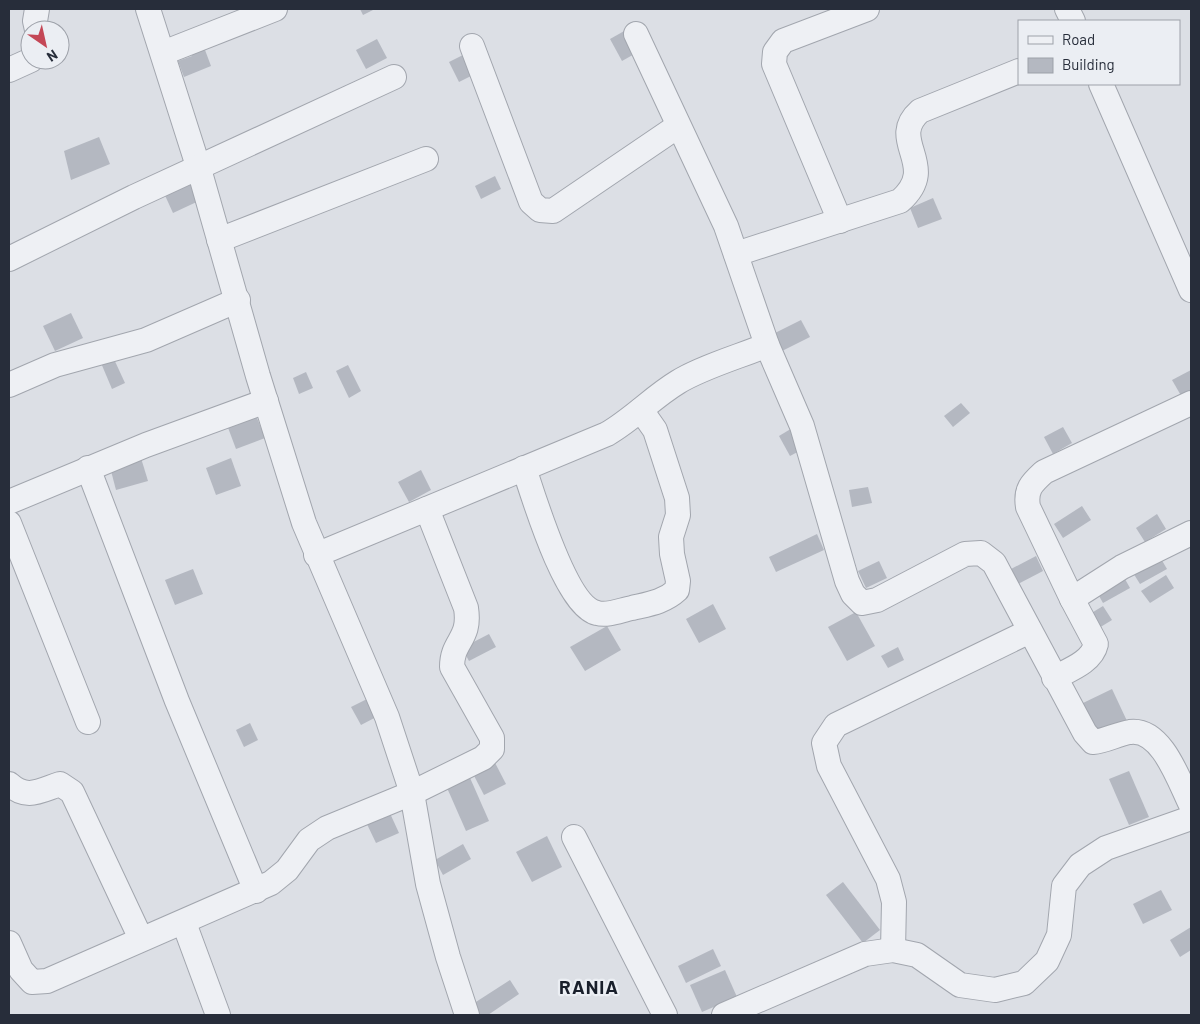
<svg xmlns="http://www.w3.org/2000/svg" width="1200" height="1024" viewBox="0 0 1200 1024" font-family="Barlow,sans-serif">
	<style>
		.building { fill: #b4b8c1 }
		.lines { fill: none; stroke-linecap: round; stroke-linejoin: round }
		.minor-casing { stroke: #a2a6ae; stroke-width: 26 }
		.minor { stroke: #eef0f4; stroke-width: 24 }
		.labels { text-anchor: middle; stroke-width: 4.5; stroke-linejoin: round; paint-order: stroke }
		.district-label { font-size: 19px; font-weight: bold; letter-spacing: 1px; fill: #191f2b; stroke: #ebeef3 }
	</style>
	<rect width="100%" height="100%" fill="#dcdfe5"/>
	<g class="building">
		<polygon points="360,9 375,9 363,15"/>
		<polygon points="626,30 638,52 622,61 610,39"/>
		<polygon points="377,39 387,58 366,69 356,50"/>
		<polygon points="202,42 211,66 184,77 178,61 192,56 189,47"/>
		<polygon points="467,53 477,73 459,82 449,62"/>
		<polygon points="99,137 110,164 71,180 64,151"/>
		<polygon points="495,176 501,189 481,199 475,186"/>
		<polygon points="193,177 203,199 173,213 163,191"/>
		<polygon points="933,198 942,219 918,228 910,208"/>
		<polygon points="71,313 83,338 55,351 43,326"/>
		<polygon points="801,320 810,337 780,352 771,335"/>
		<polygon points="113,357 125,383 112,389 101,363"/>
		<polygon points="348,365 361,391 349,398 336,371"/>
		<polygon points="1191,370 1191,394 1183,399 1172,380"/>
		<polygon points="306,372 313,388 299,394 293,378"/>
		<polygon points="961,403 970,413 953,427 944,416"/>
		<polygon points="255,413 265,438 236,449 227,425"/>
		<polygon points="794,427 805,448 790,456 779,436"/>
		<polygon points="1063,427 1072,443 1053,454 1044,437"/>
		<polygon points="141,458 148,481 116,490 110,467"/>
		<polygon points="231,458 241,486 216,495 206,468"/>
		<polygon points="421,470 431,490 409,502 398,482"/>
		<polygon points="868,487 872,503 852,507 849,490"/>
		<polygon points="1082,506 1091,520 1063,538 1054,524"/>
		<polygon points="1157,514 1166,529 1145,542 1136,528"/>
		<polygon points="817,534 824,550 776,572 769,557"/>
		<polygon points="1157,552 1167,569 1140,584 1130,568"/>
		<polygon points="1036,556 1043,571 1018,584 1011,569"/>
		<polygon points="879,561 887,578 866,588 858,571"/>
		<polygon points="193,569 203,594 175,605 165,580"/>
		<polygon points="1121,572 1130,588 1103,603 1094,587"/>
		<polygon points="1166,575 1174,588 1150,603 1141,591"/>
		<polygon points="713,604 726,629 699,643 686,619"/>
		<polygon points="1103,606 1112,620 1094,631 1085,617"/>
		<polygon points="856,612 875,646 847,661 828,627"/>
		<polygon points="607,626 621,650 585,671 570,647"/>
		<polygon points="489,634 496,647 469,661 462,648"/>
		<polygon points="898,647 904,660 888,668 881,656"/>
		<polygon points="1112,689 1127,721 1097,736 1081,704"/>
		<polygon points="371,697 380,715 361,725 351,707"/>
		<polygon points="250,723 258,740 244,747 236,730"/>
		<polygon points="492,757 506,784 484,795 470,768"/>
		<polygon points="467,771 489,821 466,831 444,781"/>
		<polygon points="1129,771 1149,817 1129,825 1109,779"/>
		<polygon points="388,809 399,833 376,843 365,820"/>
		<polygon points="547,836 562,867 532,882 516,852"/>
		<polygon points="463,844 471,859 443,875 435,860"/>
		<polygon points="843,882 880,930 863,943 826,895"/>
		<polygon points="1161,890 1172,910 1143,924 1133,904"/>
		<polygon points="1191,927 1191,950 1180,957 1170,940"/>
		<polygon points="713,949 721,966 686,983 678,966"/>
		<polygon points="725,970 737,997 702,1012 690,985"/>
		<polygon points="510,980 519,994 488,1015 470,1015 465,1009"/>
	</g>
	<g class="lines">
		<defs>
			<g id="minor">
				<polyline points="148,9 199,169 258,376 304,523 387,717 412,793 428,884 448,957 467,1015"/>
				<polyline points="1067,9 1073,21"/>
				<polyline points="37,30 35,21 37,9"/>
				<path d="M636 34 726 226 767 345 802 426 847 581 853 594 862 603 877 600 965 554 981 553 994 563 1085 733 1093 742C1106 741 1117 734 1130 732 1162 728 1179 781 1191 805"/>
				<polyline points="472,46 531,202 540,210 553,211 678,126"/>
				<polyline points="163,53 275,9"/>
				<polyline points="9,70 31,60"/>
				<polyline points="1101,84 1191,290"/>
				<polyline points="840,221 774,64 775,52 783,41 867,9"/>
				<polyline points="219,240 426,159"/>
				<path d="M736 254 900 201C941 165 886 141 920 111L1019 71"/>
				<polyline points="9,259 134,197 394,77"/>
				<polyline points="9,385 55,365 146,340 238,300"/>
				<path d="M1191 403 1044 472C1032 483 1025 489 1028 507L1072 599 1122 567 1191 533"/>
				<polyline points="88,468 177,701 256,891"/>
				<path d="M524 468C534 498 566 606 597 613 608 616 621 610 632 608 649 604 664 602 677 590L678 581 672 554 671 537 678 515 677 498 655 430 641 410"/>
				<polyline points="9,502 146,445 266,401"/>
				<polyline points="9,523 88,722"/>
				<path d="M316 555 607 434C633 419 653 397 678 382 702 367 741 356 767 345"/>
				<path d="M1054 678C1069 670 1092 662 1096 644L1072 599"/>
				<path d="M9 784C27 800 39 791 60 784L72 792 141 939"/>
				<polyline points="574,837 665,1015"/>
				<polyline points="184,923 218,1015"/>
				<path d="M9 943 21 970 32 982 47 981 271 883 287 870 309 840 327 828 412 793 483 758 492 749V738L452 667C452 640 471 640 466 608L427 509"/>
				<polyline points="893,950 894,902 888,879 829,766 824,743 836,725 1030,631"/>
				<polyline points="724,1015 865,954 893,950 917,955 960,985 995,990 1024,983 1047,961 1059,935 1064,886 1080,865 1106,848 1191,818"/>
			</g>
		</defs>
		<use href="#minor" class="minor-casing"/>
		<use href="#minor" class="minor"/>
	</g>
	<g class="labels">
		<g class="district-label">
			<text x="589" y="994">RANIA</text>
		</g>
	</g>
	<rect width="1200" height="1024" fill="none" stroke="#272d3a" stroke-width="20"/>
	<rect x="1018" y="20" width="162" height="65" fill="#ebeef3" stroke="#9da1a9"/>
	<rect x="1028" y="36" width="25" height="8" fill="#eef0f4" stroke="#9da1a9"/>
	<text x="1062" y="45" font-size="15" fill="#272d3a">Road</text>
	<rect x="1028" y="58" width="25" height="15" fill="#b4b8c1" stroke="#9da1a9"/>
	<text x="1062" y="70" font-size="15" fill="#272d3a">Building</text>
	<g transform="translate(45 45) rotate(146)"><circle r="24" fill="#ebeef3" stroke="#9da1a9"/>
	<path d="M0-4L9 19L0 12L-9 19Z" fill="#c44756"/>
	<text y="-8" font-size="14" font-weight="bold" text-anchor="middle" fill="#272d3a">N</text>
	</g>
</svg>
